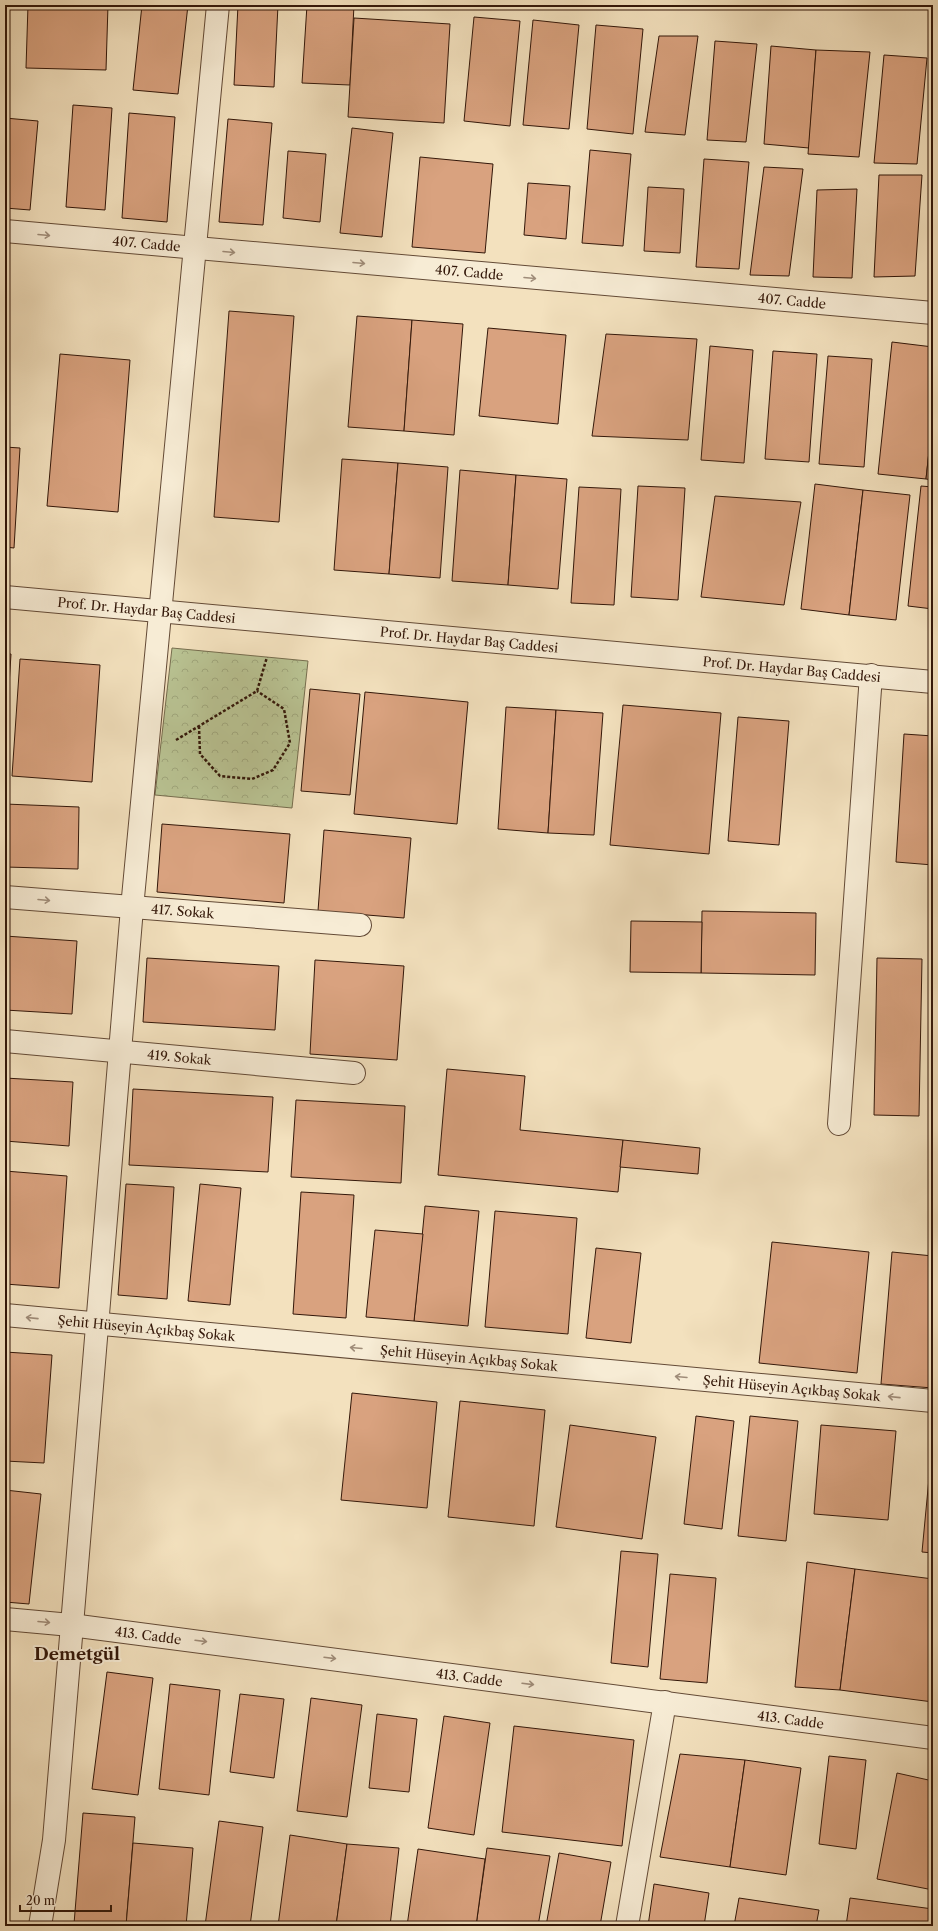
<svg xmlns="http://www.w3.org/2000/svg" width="938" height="1931" viewBox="0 0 938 1931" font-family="'Libre Caslon Text',serif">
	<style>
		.forest { fill: url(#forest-crowns); stroke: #766d4e }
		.building { fill: #d9a27f; stroke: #331709 }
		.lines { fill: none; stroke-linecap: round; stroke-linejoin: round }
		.street-casing { stroke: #634a36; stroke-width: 24 }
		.path { stroke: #331709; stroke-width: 2.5; stroke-dasharray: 3 2; stroke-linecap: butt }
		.street { stroke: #f7ecd5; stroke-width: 22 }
		.oneway { stroke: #9f8c79 }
		.labels { text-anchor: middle; stroke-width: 4; stroke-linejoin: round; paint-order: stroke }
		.street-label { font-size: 13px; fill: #331709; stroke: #f7ecd5 }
		.district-label { font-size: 17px; font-weight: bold; fill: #331709; stroke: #f7ecd5 }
	</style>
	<defs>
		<pattern id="forest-crowns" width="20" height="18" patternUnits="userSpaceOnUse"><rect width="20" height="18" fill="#b9c393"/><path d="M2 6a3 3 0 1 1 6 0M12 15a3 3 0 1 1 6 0" fill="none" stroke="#a0a77d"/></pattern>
	</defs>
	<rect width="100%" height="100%" fill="#f3e1be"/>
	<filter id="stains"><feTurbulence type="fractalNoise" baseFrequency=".005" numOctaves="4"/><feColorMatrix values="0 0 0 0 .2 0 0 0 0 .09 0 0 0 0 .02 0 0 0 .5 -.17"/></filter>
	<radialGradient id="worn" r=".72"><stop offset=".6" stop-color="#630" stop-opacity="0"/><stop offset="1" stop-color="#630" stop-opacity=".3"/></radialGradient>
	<polygon class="forest" points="172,648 308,661 292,808 155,795"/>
	<g class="building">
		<polygon points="28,5 108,5 106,70 26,68"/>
		<polygon points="142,5 188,5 178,94 133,90"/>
		<polygon points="238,5 278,5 274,87 234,85"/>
		<polygon points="307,5 354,5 350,85 302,83"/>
		<polygon points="474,17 520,21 510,126 464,121"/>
		<polygon points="354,18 450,24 444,123 348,117"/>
		<polygon points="533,20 579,25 569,129 523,125"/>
		<polygon points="596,25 643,29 633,134 587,129"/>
		<polygon points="659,36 698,36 685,135 645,132"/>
		<polygon points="715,41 757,44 746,142 707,140"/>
		<polygon points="771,46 816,50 809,148 764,144"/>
		<polygon points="816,50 870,52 859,157 808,154"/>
		<polygon points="884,55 927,58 917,164 874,163"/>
		<polygon points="73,105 112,108 105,210 66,207"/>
		<polygon points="129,113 175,117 167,222 122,218"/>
		<polygon points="5,118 38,121 30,210 5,208"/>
		<polygon points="228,119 272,123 263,225 219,222"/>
		<polygon points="352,128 393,133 382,237 340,233"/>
		<polygon points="590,150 631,154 623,246 582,243"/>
		<polygon points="288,151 326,154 320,222 283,218"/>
		<polygon points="420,157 493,164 485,253 412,247"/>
		<polygon points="704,159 749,162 739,269 696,267"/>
		<polygon points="764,167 803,169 789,276 750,275"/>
		<polygon points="879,175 922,175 915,276 874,277"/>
		<polygon points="528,183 570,186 566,239 524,235"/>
		<polygon points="648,187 684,189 680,253 644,251"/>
		<polygon points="857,189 852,278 813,277 817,190"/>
		<polygon points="229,311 294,316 279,522 214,517"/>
		<polygon points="357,316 412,320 404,431 348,427"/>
		<polygon points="412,320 463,324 454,435 404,431"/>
		<polygon points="488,328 566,335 558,424 479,416"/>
		<polygon points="606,334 697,339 688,440 592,436"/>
		<polygon points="892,342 933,347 933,414 926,479 878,474"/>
		<polygon points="710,346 753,350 744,463 701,460"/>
		<polygon points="773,351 817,354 809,462 765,459"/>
		<polygon points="60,354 130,360 118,512 47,506"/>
		<polygon points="828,356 872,359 864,467 819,464"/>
		<polygon points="933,414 933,480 926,479"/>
		<polygon points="5,447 20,448 14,548 5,547"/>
		<polygon points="342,459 398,463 389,574 334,570"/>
		<polygon points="398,463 448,467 440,578 389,574"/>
		<polygon points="460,470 516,475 508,585 452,581"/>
		<polygon points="516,475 567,479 558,589 508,585"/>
		<polygon points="815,484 863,490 849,615 801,609"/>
		<polygon points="638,486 685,488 678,600 631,597"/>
		<polygon points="921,486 933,487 933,609 908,606"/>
		<polygon points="579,487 621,489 614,605 571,603"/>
		<polygon points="863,490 910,495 896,620 849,615"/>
		<polygon points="715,496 801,502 784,605 701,597"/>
		<polygon points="5,654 11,654 5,749"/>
		<polygon points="20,659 100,665 92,782 12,776"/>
		<polygon points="310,689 360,694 350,795 301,791"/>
		<polygon points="365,692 468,702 457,824 354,814"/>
		<polygon points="623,705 721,713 709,854 610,845"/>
		<polygon points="506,707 556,710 548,833 498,829"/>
		<polygon points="556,710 603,713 594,835 548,833"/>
		<polygon points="738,717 789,721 779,845 728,841"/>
		<polygon points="904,734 933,736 933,865 896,862"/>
		<polygon points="5,804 79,807 78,869 5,867"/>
		<polygon points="162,824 290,834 284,903 157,892"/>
		<polygon points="324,830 411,838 404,918 318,911"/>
		<polygon points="702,911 816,913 815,975 701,973"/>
		<polygon points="631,921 702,922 701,973 630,972"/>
		<polygon points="5,936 77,941 72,1014 5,1010"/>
		<polygon points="147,958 279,966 275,1030 143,1022"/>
		<polygon points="877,958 922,959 919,1116 874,1115"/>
		<polygon points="315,960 404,966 397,1060 310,1054"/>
		<polygon points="447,1069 525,1076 520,1130 623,1140 618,1192 438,1175"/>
		<polygon points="5,1078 73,1082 69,1146 5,1141"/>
		<polygon points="133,1089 273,1097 268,1172 129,1165"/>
		<polygon points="296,1100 405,1106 401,1183 291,1177"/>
		<polygon points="623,1140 700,1148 698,1174 620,1167"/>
		<polygon points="5,1171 67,1176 59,1288 5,1284"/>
		<polygon points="126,1184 174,1187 167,1299 118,1295"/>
		<polygon points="200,1184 241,1188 230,1305 188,1301"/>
		<polygon points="301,1192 354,1195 346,1318 293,1314"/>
		<polygon points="425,1206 479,1211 468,1326 414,1321"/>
		<polygon points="495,1211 577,1218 568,1334 485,1327"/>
		<polygon points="375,1230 423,1234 414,1321 366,1317"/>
		<polygon points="772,1242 869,1252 857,1373 759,1363"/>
		<polygon points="596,1248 641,1253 631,1343 586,1338"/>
		<polygon points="892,1252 933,1256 933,1388 881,1384"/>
		<polygon points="5,1352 52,1355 44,1463 5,1461"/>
		<polygon points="352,1393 437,1402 427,1508 341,1500"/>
		<polygon points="460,1401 545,1410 534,1526 448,1517"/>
		<polygon points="696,1416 734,1421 722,1529 684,1524"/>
		<polygon points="750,1416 798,1421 786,1541 738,1536"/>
		<polygon points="570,1425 656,1437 642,1539 556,1527"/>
		<polygon points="821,1425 896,1431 888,1520 814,1514"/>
		<polygon points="933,1436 933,1553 922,1552"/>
		<polygon points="5,1490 41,1494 29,1604 5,1602"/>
		<polygon points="621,1551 658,1554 648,1667 611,1663"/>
		<polygon points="807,1562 855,1569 840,1690 795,1687"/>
		<polygon points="855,1569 933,1579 933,1702 840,1690"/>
		<polygon points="670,1574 716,1578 707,1683 660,1679"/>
		<polygon points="107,1672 153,1678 138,1795 92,1789"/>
		<polygon points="170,1684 220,1690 209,1795 159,1789"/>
		<polygon points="240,1694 284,1699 274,1778 230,1772"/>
		<polygon points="311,1698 362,1705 347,1817 297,1811"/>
		<polygon points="377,1714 417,1719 409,1792 369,1788"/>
		<polygon points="444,1716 490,1723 474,1835 428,1828"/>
		<polygon points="514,1726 634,1740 622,1846 502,1832"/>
		<polygon points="680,1754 745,1760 730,1867 660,1857"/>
		<polygon points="829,1756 866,1760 856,1849 819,1844"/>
		<polygon points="745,1760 801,1768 786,1875 730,1867"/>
		<polygon points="897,1773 933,1781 933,1890 877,1879"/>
		<polygon points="83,1813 135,1817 126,1926 74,1924"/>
		<polygon points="219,1821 263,1827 250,1926 205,1926"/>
		<polygon points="290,1835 347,1844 336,1926 278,1926"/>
		<polygon points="133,1843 193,1848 186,1926 126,1926"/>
		<polygon points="347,1844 399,1848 390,1926 336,1926"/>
		<polygon points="487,1848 550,1856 538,1926 476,1926"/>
		<polygon points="418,1849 485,1859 476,1926 407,1926"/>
		<polygon points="559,1853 611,1862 600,1926 546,1926"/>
		<polygon points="654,1884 709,1893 704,1926 648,1926"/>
		<polygon points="739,1898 819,1910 816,1926 734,1926"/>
		<polygon points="850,1898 933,1909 933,1926 846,1926"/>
	</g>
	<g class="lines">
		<defs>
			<g id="street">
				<path id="s1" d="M5 231 933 313"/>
				<path id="s2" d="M5 597 933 682"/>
				<path id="s3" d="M5 897 360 925"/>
				<path id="s4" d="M5 1041 354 1073"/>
				<polyline points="839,1124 871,675"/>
				<path id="s5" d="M5 1315 933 1401"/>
				<path id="s6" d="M5 1619 71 1625 933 1738"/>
				<polyline points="40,1926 54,1840 132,908 218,5"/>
				<polyline points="627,1926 665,1702"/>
			</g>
		</defs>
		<use href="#street" class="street-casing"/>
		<g class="path">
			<polyline points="199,726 200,754 220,776 252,779 273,770 290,743 284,709 257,691"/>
			<polyline points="176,740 257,691 267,657"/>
		</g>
		<use href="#street" class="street"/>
	</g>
	<defs><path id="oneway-shaft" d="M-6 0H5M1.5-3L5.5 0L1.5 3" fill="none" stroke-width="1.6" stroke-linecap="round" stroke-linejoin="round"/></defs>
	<g class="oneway">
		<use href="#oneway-shaft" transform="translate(44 235) rotate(5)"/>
		<use href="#oneway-shaft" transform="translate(229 252) rotate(5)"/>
		<use href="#oneway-shaft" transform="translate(359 263) rotate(5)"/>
		<use href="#oneway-shaft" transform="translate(530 278) rotate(5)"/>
		<use href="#oneway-shaft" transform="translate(44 900) rotate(5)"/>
		<use href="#oneway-shaft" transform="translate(32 1318) rotate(-174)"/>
		<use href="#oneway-shaft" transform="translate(356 1348) rotate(-175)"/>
		<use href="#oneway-shaft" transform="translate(681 1377) rotate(-175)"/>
		<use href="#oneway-shaft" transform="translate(894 1397) rotate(-174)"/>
		<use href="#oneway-shaft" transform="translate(44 1622) rotate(5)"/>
		<use href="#oneway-shaft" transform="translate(201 1641) rotate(7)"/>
		<use href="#oneway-shaft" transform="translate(330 1658) rotate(7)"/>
		<use href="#oneway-shaft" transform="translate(528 1684) rotate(7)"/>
	</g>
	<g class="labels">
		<g class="street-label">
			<text dy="5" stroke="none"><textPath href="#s1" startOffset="142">407. Cadde</textPath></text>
			<text dy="5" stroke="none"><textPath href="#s1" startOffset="466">407. Cadde</textPath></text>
			<text dy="5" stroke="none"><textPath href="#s1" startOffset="790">407. Cadde</textPath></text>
			<text dy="5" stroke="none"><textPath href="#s2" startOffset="142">Prof. Dr. Haydar Baş Caddesi</textPath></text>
			<text dy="5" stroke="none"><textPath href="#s2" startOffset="466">Prof. Dr. Haydar Baş Caddesi</textPath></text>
			<text dy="5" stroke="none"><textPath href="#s2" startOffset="790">Prof. Dr. Haydar Baş Caddesi</textPath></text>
			<text dy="5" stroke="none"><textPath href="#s3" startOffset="178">417. Sokak</textPath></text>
			<text dy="5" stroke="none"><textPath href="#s4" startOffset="175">419. Sokak</textPath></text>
			<text dy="5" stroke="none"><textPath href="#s5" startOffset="142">Şehit Hüseyin Açıkbaş Sokak</textPath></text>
			<text dy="5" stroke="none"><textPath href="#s5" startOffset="466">Şehit Hüseyin Açıkbaş Sokak</textPath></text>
			<text dy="5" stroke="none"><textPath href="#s5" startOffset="790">Şehit Hüseyin Açıkbaş Sokak</textPath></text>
			<text dy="5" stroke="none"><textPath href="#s6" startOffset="144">413. Cadde</textPath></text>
			<text dy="5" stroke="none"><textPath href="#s6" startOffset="468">413. Cadde</textPath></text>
			<text dy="5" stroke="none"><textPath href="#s6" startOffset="792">413. Cadde</textPath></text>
		</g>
		<g class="district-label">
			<text x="77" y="1660">Demetgül</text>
		</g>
	</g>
	<rect width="938" height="1931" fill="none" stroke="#f3e1be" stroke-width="20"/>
	<rect x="6" y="6" width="926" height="1919" fill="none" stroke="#331709" stroke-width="2"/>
	<rect x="10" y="10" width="918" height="1911" fill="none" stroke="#331709"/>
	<path d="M20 1905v6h91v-6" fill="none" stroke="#331709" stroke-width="2"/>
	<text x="26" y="1905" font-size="12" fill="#331709" stroke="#f7ecd5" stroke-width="3" paint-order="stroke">20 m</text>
	<rect width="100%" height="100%" filter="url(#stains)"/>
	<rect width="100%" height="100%" fill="url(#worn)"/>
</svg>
